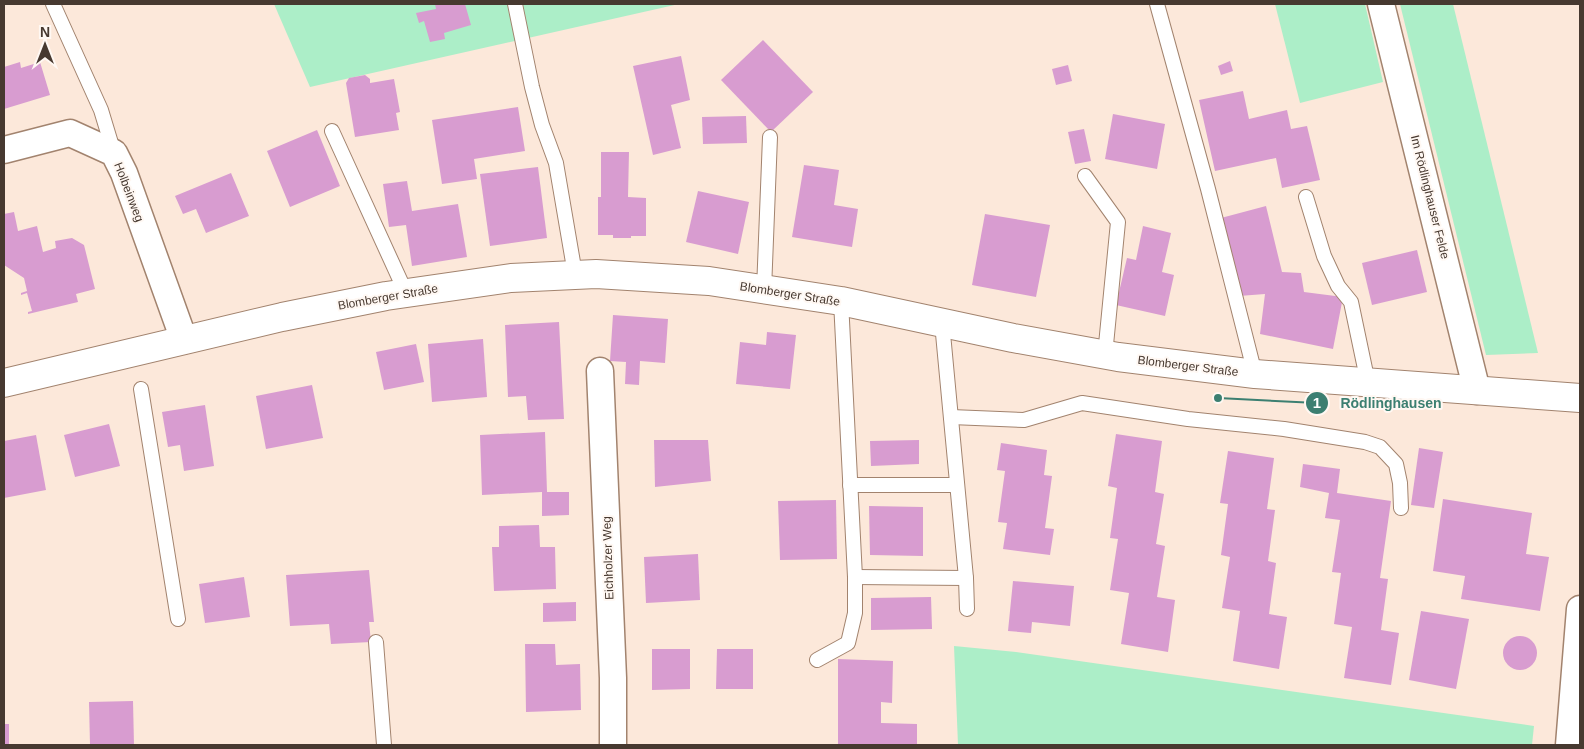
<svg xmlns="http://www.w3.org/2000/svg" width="1584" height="749" viewBox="0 0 1584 749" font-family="Helvetica,sans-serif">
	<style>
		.green { fill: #aceec8 }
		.building { fill: #d89cd0 }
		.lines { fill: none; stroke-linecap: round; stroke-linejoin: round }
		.lane-casing { stroke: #a2836e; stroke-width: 16 }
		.street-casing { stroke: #a2836e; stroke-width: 29 }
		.secondary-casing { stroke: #a2836e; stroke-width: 30 }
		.lane { stroke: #fff; stroke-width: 14 }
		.street { stroke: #fff; stroke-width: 26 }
		.secondary { stroke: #fff; stroke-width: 28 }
		.labels { text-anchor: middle; stroke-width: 4; stroke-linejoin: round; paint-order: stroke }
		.street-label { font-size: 12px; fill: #473930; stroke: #fff8f3 }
		.leader { fill: none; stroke: #3c7f71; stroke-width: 2 }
		.callout-dot { fill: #3c7f71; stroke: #fff8f3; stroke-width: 2 }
		.mark-label { font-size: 15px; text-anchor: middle; font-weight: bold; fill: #fff }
		.callout-label { font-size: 14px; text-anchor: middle; font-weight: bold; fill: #3c7f71; stroke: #fff8f3; stroke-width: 4; stroke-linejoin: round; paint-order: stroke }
	</style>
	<rect width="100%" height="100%" fill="#fce8da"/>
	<g class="green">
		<polygon points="274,4 679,4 310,87"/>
		<polygon points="1275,4 1365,4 1383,82 1300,103"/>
		<polygon points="1400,4 1453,4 1538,353 1486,355"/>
		<polygon points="954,646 1016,652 1534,726 1532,745 958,745"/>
	</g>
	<g class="building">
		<polygon points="435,4 465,4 471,25 444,33 445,39 430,42 424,21 419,23 416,13 436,9"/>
		<polygon points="763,40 813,92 771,132 721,80"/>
		<polygon points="681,56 690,100 671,105 681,148 653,155 633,66"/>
		<polygon points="1230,61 1233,71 1221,75 1218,66"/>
		<polygon points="20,62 21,68 40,62 50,95 4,109 4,67"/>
		<polygon points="1068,65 1072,81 1056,85 1052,69"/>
		<polygon points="365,75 370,79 370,83 394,79 400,112 396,113 399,130 355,137 346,83 349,78"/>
		<polygon points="1243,91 1249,119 1287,110 1291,129 1307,126 1320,180 1282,188 1276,158 1215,171 1199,100"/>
		<polygon points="518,107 525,151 474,159 477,179 442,184 432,120"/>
		<polygon points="1113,114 1165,124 1157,169 1105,159"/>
		<polygon points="746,116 747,143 703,144 702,117"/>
		<polygon points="1084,129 1091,161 1075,164 1068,132"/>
		<polygon points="317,130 340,186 290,207 267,151"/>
		<polygon points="601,152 629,152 628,197 646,198 646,236 631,236 631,238 613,238 613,235 598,235 598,197 601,197"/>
		<polygon points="804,165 839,170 834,205 858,209 852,247 792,237"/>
		<polygon points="538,167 547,238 490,246 480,174"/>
		<polygon points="231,173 249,216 206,233 196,209 183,214 175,196"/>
		<polygon points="407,181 412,211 458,204 467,257 412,266 406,225 389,227 383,184"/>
		<polygon points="698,191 749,202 738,254 686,242"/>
		<polygon points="1266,206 1282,272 1301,273 1304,292 1343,297 1333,349 1260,334 1265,294 1239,296 1221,218"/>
		<polygon points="14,212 18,231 37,226 43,252 56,248 55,241 72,238 84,245 95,289 76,294 78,302 28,314 28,312 32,311 27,293 21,295 21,293 27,291 24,278 4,265 4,214"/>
		<polygon points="985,214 1050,225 1036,297 972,285"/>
		<polygon points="1143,226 1171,233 1162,272 1174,275 1165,316 1116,305 1127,258 1136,260"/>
		<polygon points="1417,250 1427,292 1372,305 1362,263"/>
		<polygon points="613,315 668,319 665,363 640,361 639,385 625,384 626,362 610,361"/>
		<polygon points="559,322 564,419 528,420 526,396 508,397 505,325"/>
		<polygon points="767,332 796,335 790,389 736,384 740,342 766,345"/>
		<polygon points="483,339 487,397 432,402 428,344"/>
		<polygon points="416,344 424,382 384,390 376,352"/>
		<polygon points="312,385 323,438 266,449 256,396"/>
		<polygon points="205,405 214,466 184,471 180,445 168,447 162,412"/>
		<polygon points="109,424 120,466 75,477 64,435"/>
		<polygon points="545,432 547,492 569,492 569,515 542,516 542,492 482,495 480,435"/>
		<polygon points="1116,434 1162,441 1155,492 1164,494 1156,544 1165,546 1157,597 1175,600 1168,652 1121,644 1129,593 1110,590 1118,539 1110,538 1117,488 1108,486"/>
		<polygon points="36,435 46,490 4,498 4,441"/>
		<polygon points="654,440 708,440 711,481 655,487"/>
		<polygon points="919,440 919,464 871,466 870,441"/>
		<polygon points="1001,443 1047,450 1044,475 1052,476 1045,528 1054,529 1050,555 1003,549 1007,523 998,522 1005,471 997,470"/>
		<polygon points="1419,448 1443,452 1434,508 1411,505"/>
		<polygon points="1228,451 1274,458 1267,509 1275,510 1268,561 1276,563 1269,614 1287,617 1279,669 1233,661 1240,611 1222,608 1230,557 1221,555 1228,504 1220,503"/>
		<polygon points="1303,464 1340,469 1337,493 1391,501 1380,578 1388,579 1381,630 1399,633 1391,685 1344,678 1352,627 1334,624 1341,573 1332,572 1340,520 1325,518 1329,493 1300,487"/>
		<polygon points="1443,499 1532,513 1526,554 1549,557 1540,611 1461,599 1465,576 1433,571"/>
		<polygon points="836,500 837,559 780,560 778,501"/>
		<polygon points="869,506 923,507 923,556 870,555"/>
		<polygon points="539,525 540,547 555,547 556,589 494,591 492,547 499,547 499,526"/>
		<polygon points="698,554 700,600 646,603 644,557"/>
		<polygon points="369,570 374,622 369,622 371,642 331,644 329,624 290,626 286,575"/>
		<polygon points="244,577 250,617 205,623 199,584"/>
		<polygon points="1013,581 1074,586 1070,626 1032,622 1031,633 1008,631"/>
		<polygon points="931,597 932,629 871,630 871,598"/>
		<polygon points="576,602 576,621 543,622 543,603"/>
		<polygon points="1421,611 1469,619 1456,689 1409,680"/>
		<circle cx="1520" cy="653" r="17"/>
		<polygon points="525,644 555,644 556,665 580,664 581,710 526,712"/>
		<polygon points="652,649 690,649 690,689 652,690"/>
		<polygon points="717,649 753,649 753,689 716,689"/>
		<polygon points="838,659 893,661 892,703 881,702 881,723 917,724 917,745 838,745"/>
		<polygon points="133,701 134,745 90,745 89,702"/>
		<rect x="4" y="724" width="5" height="21"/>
	</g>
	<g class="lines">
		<defs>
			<g id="lane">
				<polyline points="53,4 101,110 114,153"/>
				<polyline points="515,4 532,87 542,125 556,163 575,274"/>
				<polyline points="1157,4 1208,189 1255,374"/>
				<polyline points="332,131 406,293"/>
				<polyline points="1085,176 1118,222 1105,355"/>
				<polyline points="1306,197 1324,256 1338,286 1351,302 1368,383"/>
				<polyline points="764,290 770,137"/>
				<polyline points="942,323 966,578 967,609"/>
				<polyline points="141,389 178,619"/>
				<polyline points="951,417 1024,420 1082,403 1188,419 1284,429 1365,442 1380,447 1396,464 1400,483 1401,508"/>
				<polyline points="850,485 957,485"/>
				<polyline points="855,577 966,578"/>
				<polyline points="376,642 384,745"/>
				<polyline points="817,660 848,643 855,613 855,577 841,301"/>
			</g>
			<g id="street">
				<polyline points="1381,4 1477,391"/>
				<polyline points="4,150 70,133 114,153 124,173 184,340"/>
				<polyline points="600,371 613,678 613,745"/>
				<polyline points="1569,745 1580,609"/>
			</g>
			<polyline id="secondary" points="4,383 282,317 386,296 511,278 596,274 709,281 841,301 1013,338 1118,357 1255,374 1580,398"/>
		</defs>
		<use href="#lane" class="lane-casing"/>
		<use href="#street" class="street-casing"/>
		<use href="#secondary" class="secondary-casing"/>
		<use href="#lane" class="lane"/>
		<use href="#street" class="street"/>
		<use href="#secondary" class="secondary"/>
	</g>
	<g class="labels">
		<g class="street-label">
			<text transform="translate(129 192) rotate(69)" y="4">Holbeinweg</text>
			<text transform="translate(1430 197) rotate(76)" y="4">Im Rödlinghauser Felde</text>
			<text transform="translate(790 294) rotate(9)" y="4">Blomberger Straße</text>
			<text transform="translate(388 297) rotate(-10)" y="4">Blomberger Straße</text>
			<text transform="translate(1188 366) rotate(7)" y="4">Blomberger Straße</text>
			<text transform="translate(608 558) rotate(-92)" y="4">Eichholzer Weg</text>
		</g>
	</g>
	<path class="leader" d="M1218 398L1317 403"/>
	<g class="callout-dot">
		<circle cx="1218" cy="398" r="5"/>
		<circle cx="1317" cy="403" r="12"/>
	</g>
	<g class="mark-label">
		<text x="1317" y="408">1</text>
	</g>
	<g class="callout-label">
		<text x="1391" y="408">Rödlinghausen</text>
	</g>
	<rect width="1584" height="749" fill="none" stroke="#473930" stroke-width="10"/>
	<g transform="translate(45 45)" stroke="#fff8f3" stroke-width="4" paint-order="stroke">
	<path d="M0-4L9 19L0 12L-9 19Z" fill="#473930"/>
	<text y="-8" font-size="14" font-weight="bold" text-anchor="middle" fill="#473930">N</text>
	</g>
</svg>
